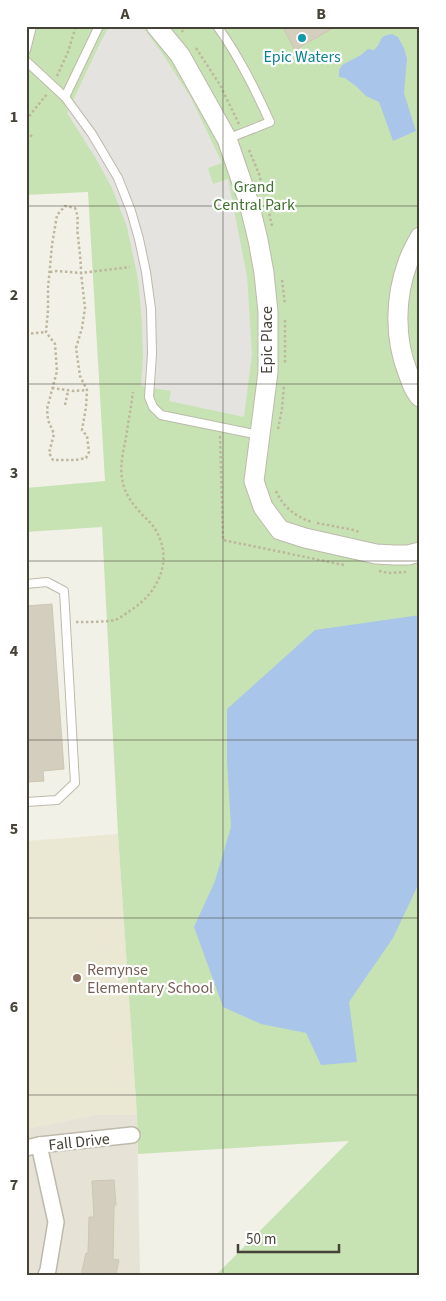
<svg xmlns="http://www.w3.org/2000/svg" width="446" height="1301" viewBox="0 0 446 1301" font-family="'Source Sans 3',sans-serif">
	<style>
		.residential { fill: #e6e3d6 }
		.education { fill: #eae7d3 }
		.green { fill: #c7e3b4 }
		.parking { fill: #e4e3df }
		.water { fill: #a9c6ea }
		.building { fill: #d3cebe; stroke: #cdc7b2 }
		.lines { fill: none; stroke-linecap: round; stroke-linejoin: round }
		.service-casing { stroke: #bdbaab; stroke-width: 10 }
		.minor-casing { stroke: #bdbaab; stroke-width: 18 }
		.tertiary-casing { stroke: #bdbaab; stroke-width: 21 }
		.path { stroke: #beb79e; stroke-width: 2.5; stroke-dasharray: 2.5 2.5; stroke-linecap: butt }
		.service { stroke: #fff; stroke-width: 8 }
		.minor { stroke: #fff; stroke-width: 15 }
		.tertiary { stroke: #fff; stroke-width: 19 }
		.grid { fill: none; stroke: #454237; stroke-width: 1; stroke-opacity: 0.55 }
		.culture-dot { fill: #0f9aa8; stroke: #fff; stroke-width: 2 }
		.education-dot { fill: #8d6e63; stroke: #fff; stroke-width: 2 }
		.labels { text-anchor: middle; stroke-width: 4.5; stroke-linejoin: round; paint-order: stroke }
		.culture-label { font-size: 16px; fill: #0d838f; stroke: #fff }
		.park-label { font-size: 16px; fill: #3f722f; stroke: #fff }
		.street-label { font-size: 16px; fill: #454237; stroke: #fff }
		.education-label { font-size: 16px; fill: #785e54; stroke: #fff; text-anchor: start }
		.neatline { fill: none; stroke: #454237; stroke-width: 2 }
		.grid-label { font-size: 16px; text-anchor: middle; font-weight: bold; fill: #454237 }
	</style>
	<rect width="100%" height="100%" fill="#f2f1e8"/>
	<polygon class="residential" points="95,1115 137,1115 140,1275 26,1275 26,1129"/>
	<polygon class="education" points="118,834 137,1115 95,1115 26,1129 26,841"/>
	<polygon class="green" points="26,26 420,26 420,1275 216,1275 349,1141 138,1154 137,1115 118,834 102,527 26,532 26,488 105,481 88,192 26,195"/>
	<polygon class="parking" points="110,26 142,26 162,53 191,98 222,163 208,168 213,184 228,179 247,276 252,354 244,417 169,401 171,391 141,386 143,358 142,323 138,279 127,227 112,188 95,157 67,113 103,37"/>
	<g class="water">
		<path d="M392 34 398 37 404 48 407 59 404 93 416 131 393 141 379 102 366 96 357 87 345 78 339 77V70L342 65 361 55 368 49 374 50C383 42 377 36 392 34Z"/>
		<polygon points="420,615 420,881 393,938 349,1002 357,1062 321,1065 306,1033 261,1024 223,1007 194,927 215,881 231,827 227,762 227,709 315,630"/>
	</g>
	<g class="building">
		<polygon points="282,26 337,26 295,50"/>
		<polygon points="52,604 64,769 43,771 44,781 26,782 26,606"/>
		<polygon points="114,1180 116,1205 114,1205 113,1259 119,1260 116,1275 81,1275 86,1253 88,1253 89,1217 94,1217 92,1181"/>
	</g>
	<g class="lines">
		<defs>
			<g id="service">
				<path d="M217 26C239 56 255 89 270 122L227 139"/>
				<polyline points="26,50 32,26"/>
				<polyline points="26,61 65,97 92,134 118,178 131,211 139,239 146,272 151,309 152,354 149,397 153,407 161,415 259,435"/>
				<polyline points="65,97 99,26"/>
				<polyline points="26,584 47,582 64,591 75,783 57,800 26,802"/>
			</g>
			<g id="minor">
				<polyline points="39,1145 56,1222 48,1270 46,1275"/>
				<polyline points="26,1148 39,1145 132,1135"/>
			</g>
			<g id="tertiary">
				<polyline points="156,26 180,55 227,139 249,203 258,240 264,273 268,312 268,372 254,481 263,507 280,530 305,538 376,554 394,555 408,555 420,552"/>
				<path d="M420 237C416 245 411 253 408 262 395 297 394 338 408 373 411 381 413 390 420 397"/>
			</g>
		</defs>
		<use href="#service" class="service-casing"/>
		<use href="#minor" class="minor-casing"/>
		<use href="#tertiary" class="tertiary-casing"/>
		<g class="path">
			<polyline points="179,26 183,32"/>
			<polyline points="196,48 220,85 239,124"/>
			<polyline points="57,76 68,52 76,26"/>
			<polyline points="26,120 47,94"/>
			<polyline points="26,132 34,138"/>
			<polyline points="249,150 259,174 265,197"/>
			<polyline points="267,204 272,226"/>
			<path d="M50 272 57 271 81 273C81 260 79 248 78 236 76 224 80 220 75 208L65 206 57 215 52 245 48 288V310L46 332 55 344 57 371 47 409 48 420 54 434 49 453 53 460H76L86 458 89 452 87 436 82 430 86 407 87 390 80 376 76 348 82 328 85 308 81 273 130 267"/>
			<polyline points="282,280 285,305"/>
			<polyline points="285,320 285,365"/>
			<polyline points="26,334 46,332"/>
			<polyline points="52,388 74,391 87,390"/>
			<polyline points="65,405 68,391"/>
			<polyline points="278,429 282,409 284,385"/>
			<polyline points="220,436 223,540 344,565"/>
			<path d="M276 491C283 507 296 517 312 522"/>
			<polyline points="317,523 354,530 359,532 359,533"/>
			<polyline points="379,571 388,573 406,572"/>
			<path d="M76 622C86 622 106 622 115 620 119 619 124 615 128 612 157 595 175 561 155 529 151 522 145 518 140 512 132 504 125 493 123 483 119 468 123 452 126 438 128 423 131 408 133 392"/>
		</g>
		<use href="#service" class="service"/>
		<use href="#minor" class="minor"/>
		<use href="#tertiary" class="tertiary"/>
	</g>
	<path class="grid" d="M223 26V1275M26 206H420M26 384H420M26 561H420M26 740H420M26 918H420M26 1095H420"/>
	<circle class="culture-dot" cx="302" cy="38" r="5"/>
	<circle class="education-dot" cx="77" cy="978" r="5"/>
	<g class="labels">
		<g class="culture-label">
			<text x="302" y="62">Epic Waters</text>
		</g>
		<g class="park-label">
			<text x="254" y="192">Grand<tspan x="254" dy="18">Central Park</tspan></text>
		</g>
		<g class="street-label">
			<text transform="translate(266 340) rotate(-90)" y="6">Epic Place</text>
			<text transform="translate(79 1141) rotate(-6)" y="6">Fall Drive</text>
		</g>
		<g class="education-label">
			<text x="87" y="975">Remynse<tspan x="87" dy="18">Elementary School</tspan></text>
		</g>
	</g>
	<rect width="446" height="1301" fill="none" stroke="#ffffff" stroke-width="55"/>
	<path d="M238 1244v8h101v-8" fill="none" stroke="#454237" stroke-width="2.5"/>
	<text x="246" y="1244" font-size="15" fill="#454237" stroke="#ffffff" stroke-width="4" paint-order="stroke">50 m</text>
	<rect x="28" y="28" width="390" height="1246" class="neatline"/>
	<g class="grid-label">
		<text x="125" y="19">A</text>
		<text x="321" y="19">B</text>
		<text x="14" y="122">1</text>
		<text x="14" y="300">2</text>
		<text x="14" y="478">3</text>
		<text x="14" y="656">4</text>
		<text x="14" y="834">5</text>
		<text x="14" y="1012">6</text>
		<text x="14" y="1190">7</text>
	</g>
</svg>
